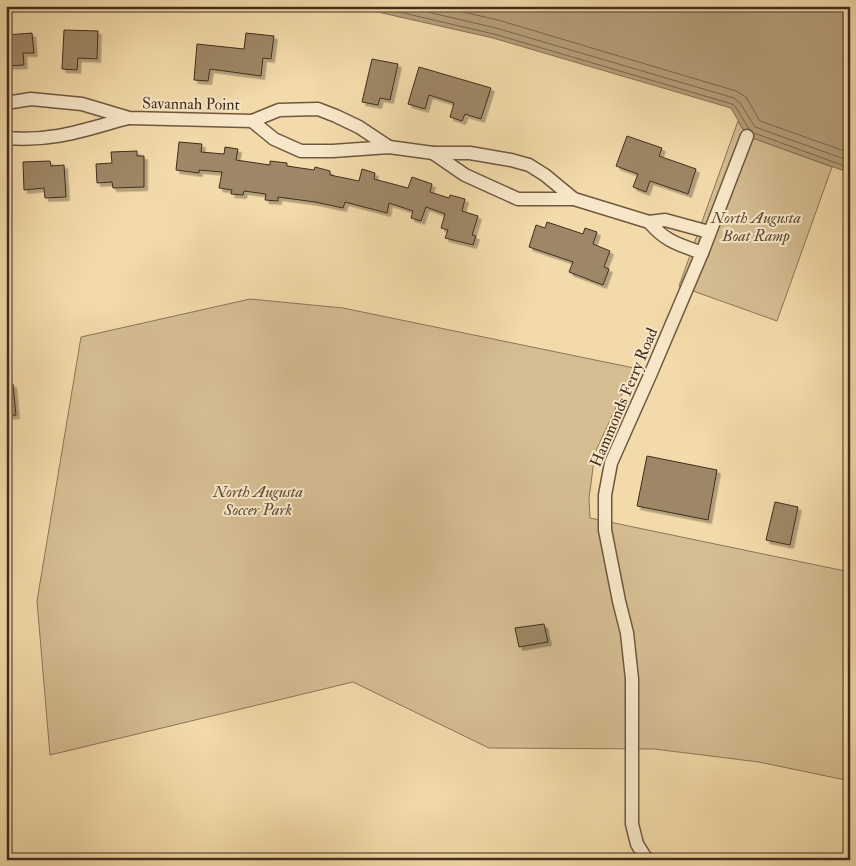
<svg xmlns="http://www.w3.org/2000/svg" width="856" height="866" viewBox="0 0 856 866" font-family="'IM FELL Double Pica',serif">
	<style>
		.green { fill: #d5bd92; stroke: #8b7558 }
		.water { fill: #b69f7a; stroke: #877155 }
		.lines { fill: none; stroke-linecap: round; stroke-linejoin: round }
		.shore { stroke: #7c664c; stroke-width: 1 }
		.building { fill: #9e8766; stroke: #412d1d; filter: url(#shadow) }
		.minor-casing { stroke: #6e5840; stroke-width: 15 }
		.minor { stroke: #f7e7c8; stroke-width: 12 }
		.labels { text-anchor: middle; stroke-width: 4; stroke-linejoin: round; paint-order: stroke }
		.street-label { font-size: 16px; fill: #412d1d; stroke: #f7e7c8 }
		.park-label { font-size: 16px; font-style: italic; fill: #5f4a34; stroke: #f7e7c8 }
	</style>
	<defs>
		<filter id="shadow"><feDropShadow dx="3.5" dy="3.5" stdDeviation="0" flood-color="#0004"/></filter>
	</defs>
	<rect width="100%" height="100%" fill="#f3daaa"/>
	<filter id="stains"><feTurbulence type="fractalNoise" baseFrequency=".004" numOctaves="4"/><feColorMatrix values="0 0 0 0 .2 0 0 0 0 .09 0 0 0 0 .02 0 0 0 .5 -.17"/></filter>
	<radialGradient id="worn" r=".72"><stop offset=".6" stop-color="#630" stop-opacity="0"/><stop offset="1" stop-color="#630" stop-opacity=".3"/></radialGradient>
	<g class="green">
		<polygon points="738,121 747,136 832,167 777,321 679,286"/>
		<polygon points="250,299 343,308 634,368 595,453 589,498 590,518 850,572 850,781 759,762 654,749 489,748 353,682 50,755 37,601 81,337"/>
	</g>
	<polygon class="water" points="351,6 850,6 850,173 747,136 731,108 493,38"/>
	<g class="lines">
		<g class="shore">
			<polyline points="373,6 494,34 732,104 735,106 749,129"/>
			<polyline points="402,6 496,28 734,98 740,103 755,127 850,161"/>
			<polyline points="436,6 498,20 736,91 746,97 760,121 850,153"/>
			<polyline points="754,133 850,168"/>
		</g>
	</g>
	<g class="building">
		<polygon points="64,30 98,31 97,59 78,58 77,70 62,69"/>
		<polygon points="32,33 34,53 23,53 24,65 6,66 6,35"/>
		<polygon points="246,33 274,36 271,59 263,58 261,76 210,69 208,81 194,80 197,44 244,49"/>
		<polygon points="372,59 398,64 390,100 380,98 378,105 362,102"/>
		<polygon points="419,67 491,88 481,119 465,114 462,121 450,117 454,103 429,95 425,109 408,104"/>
		<polygon points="627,136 662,148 659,156 696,169 688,194 650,181 646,192 633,187 638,174 616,166"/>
		<polygon points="179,142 202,144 201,152 224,154 225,147 238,149 236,160 270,165 270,161 287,163 287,166 314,170 315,167 330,171 330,175 359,181 362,169 375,173 374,179 408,188 412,177 432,184 430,192 449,198 450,195 465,199 462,211 478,216 472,235 476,236 473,245 445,238 448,230 441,228 445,214 426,207 421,221 411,218 413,211 389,203 387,213 345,202 343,208 315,202 278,197 278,201 265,200 266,194 244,191 243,195 231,194 232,190 219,188 222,172 199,170 199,173 176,170"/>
		<polygon points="137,151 137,156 144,156 144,187 113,188 112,182 97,183 96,164 112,163 111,152"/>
		<polygon points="50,161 51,166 64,165 66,197 45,198 44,188 24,190 23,162"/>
		<polygon points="547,222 583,234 585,228 597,232 593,244 610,251 604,267 609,269 603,285 569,272 573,262 529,247 536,225 545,228"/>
		<polygon points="6,384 13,384 16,415 6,416"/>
		<polygon points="647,456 717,470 708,520 637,506"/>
		<polygon points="775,502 798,507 790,545 766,540"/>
		<polygon points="544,624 548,642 519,647 515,628"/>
	</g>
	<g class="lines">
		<defs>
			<g id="minor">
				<polyline points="6,103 31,99 82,104 129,118 252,121 279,110 318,109 336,116 359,127 389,147"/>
				<polyline points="252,121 274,139 301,151 333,151 389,147 433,153 470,153 511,160 529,165 545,175 574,199"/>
				<path d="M6 138C54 142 83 130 128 118"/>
				<polyline points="433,153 465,175 518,199 574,199 649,222 665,220 709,232"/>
				<path d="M649 222C666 242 678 244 702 253"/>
				<polyline points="647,860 637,844 632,824 632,679 627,633 619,601 605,530 605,495 611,463 651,373 702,253 747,136"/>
			</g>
		</defs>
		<use href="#minor" class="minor-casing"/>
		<use href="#minor" class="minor"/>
	</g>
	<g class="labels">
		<g class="street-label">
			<text transform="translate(191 103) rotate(1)" y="6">Savannah Point</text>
			<text transform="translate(623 397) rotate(-67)" y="6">Hammonds Ferry Road</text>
		</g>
		<g class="park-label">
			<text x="756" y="223">North Augusta<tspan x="756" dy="18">Boat Ramp</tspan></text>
			<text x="258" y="497">North Augusta<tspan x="258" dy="18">Soccer Park</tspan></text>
		</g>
	</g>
	<rect width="856" height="866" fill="none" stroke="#f3daaa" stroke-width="25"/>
	<rect x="8" y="8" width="841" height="851" fill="none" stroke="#412d1d" stroke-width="2.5"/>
	<rect x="12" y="12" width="831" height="841" fill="none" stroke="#412d1d"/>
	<rect width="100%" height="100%" filter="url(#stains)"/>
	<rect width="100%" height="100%" fill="url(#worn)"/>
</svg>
